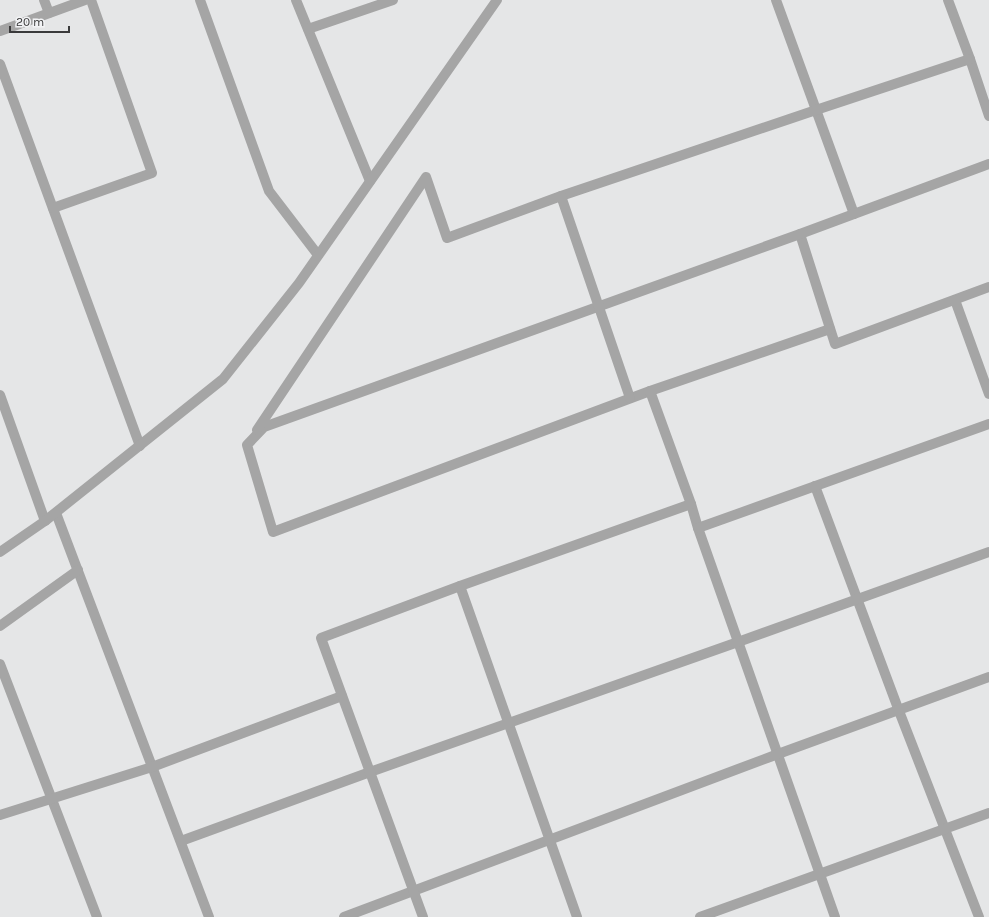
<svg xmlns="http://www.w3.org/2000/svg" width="989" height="917" viewBox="0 0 989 917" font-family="Karla,sans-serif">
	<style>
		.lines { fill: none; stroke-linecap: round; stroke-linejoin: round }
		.minor { stroke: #a5a5a5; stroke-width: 10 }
		.tertiary { stroke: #a5a5a5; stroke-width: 10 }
	</style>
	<rect width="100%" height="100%" fill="#e5e6e7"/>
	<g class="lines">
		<g class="minor">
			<polyline points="44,0 49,13"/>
			<polyline points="200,0 269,191 318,255"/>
			<polyline points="296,0 370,181"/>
			<polyline points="776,0 854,214"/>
			<polyline points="948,0 970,59 989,116"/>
			<polyline points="308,29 393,0"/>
			<polyline points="0,31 85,0"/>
			<polyline points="0,64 140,446"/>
			<polyline points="561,196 816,110 970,59"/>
			<polyline points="53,208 152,173 91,0"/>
			<polyline points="800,234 835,344 989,287"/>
			<polyline points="955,300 989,394"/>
			<polyline points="830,329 650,391 273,532 247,445 264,427 800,234 989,164"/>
			<polyline points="650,391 691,504 698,528 835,917"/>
			<polyline points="0,395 45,521"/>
			<polyline points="257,430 426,177 447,238 561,196 630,398"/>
			<polyline points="815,486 899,711 979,917"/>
			<polyline points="56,513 209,917"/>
			<polyline points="698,528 989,424"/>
			<polyline points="460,586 577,917"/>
			<polyline points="0,626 78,570"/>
			<polyline points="0,664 97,917"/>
			<polyline points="0,815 152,767 342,696"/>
			<polyline points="181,841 370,772 738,642 989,552"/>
			<polyline points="344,917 778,754 989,677"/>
			<polyline points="423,917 321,638 460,586 691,504"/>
			<polyline points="700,917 989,813"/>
		</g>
		<polyline class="tertiary" points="0,552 45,521 223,379 299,283 497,0"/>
	</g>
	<path d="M10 26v6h59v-6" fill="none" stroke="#3a3a3b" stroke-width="2"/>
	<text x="16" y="26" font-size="12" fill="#3a3a3b" stroke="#f2f3f5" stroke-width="3" paint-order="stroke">20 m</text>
</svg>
